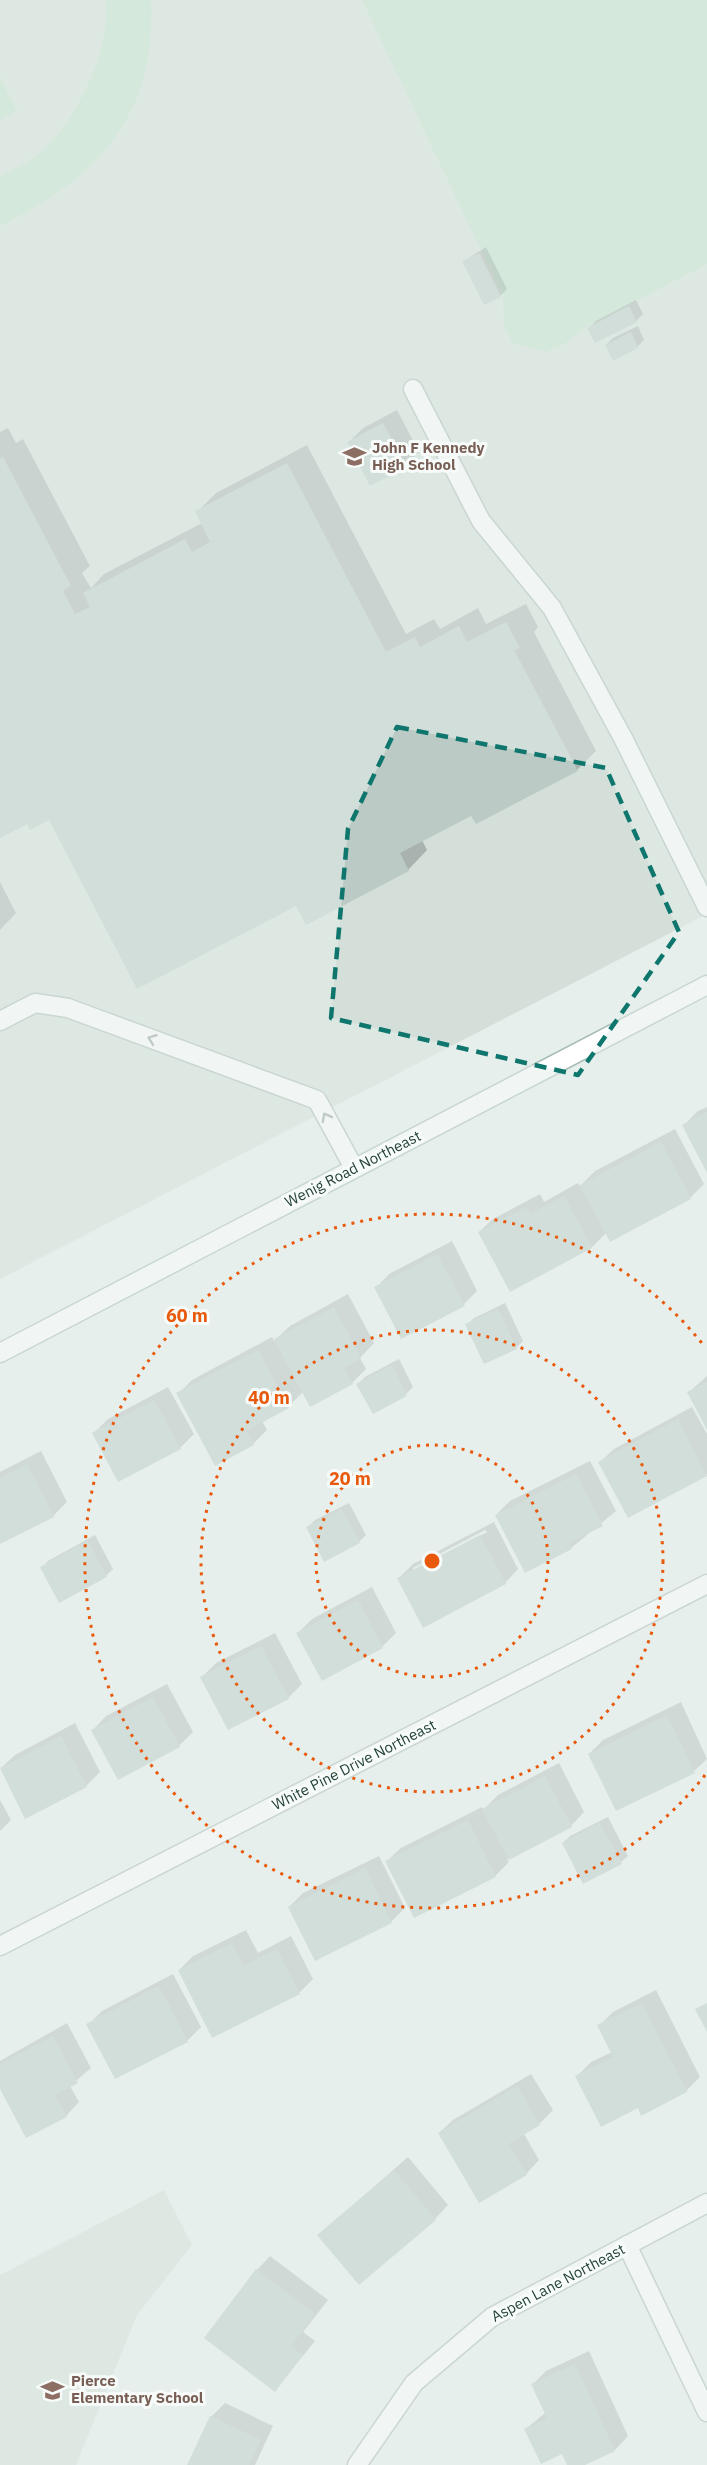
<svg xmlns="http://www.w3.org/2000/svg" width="707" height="2465" viewBox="0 0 707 2465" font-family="'IBM Plex Sans',sans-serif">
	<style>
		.built { fill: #d4dfda }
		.green { fill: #bfe0c8 }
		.shadow { fill: #0003; fill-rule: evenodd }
		.building { fill: #bbcac4 }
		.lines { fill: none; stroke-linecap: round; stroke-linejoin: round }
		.lane-casing { stroke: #a8b8b2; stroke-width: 21 }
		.street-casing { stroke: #a8b8b2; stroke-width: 21 }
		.secondary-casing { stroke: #a4bbb3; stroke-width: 21 }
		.lane { stroke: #fff; stroke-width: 18 }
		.street { stroke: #fff; stroke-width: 18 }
		.secondary { stroke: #fff; stroke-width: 18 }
		.oneway { stroke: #92a09c }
		.marked { fill: none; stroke: #0f766e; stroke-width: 4.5; stroke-dasharray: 12 8; stroke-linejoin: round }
		.ring { fill: none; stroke: #e8590c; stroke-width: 3; stroke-dasharray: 3 6 }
		.labels { text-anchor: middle; stroke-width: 6; stroke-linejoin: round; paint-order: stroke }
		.education-label { font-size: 15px; font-weight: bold; fill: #785e54; stroke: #f7fbf9; text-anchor: start }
		.street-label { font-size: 15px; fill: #24423a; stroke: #f7fbf9 }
		.centre { fill: #e8590c; stroke: #f7fbf9; stroke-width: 3 }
		.ring-label { font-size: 18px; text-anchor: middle; font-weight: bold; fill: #e8590c; stroke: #f7fbf9; stroke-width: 6; stroke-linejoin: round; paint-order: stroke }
	</style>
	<rect width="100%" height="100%" fill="#e6efeb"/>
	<g class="built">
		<polygon points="0,0 707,0 707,914 0,1279"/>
		<polygon points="164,2190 192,2245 137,2315 76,2465 0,2465 0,2275"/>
	</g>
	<g class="green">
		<path d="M105 0H151C156 116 99 177 0 226V176C13 169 29 162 40 153 77 121 112 49 105 0Z"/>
		<polygon points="362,0 707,0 707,264 584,328 563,345 546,352 513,343 504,326 503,296"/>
		<polygon points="0,78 17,111 0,120"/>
	</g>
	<g class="shadow">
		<polygon points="486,247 507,289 500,296 464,261"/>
		<polygon points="636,300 643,314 636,321 589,328 596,321"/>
		<polygon points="638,326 644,340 637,347 606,345 613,338"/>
		<polygon points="397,410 419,452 406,466 349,442 363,428"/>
		<polygon points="8,428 16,443 23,439 90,566 82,573 91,588 104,574 202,523 197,512 216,493 307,445 406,634 434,619 440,629 478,608 486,624 526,604 538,627 534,632 596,751 577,770 472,814 422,840 427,850 408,870 297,904 50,818 28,822 0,836 0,432"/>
		<polygon points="0,882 16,913 0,930"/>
		<polygon points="707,1107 707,1169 684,1125 698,1111"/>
		<polygon points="675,1129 704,1184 690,1198 607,1232 592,1247 511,1290 479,1232 493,1219 540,1194 544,1202 578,1183 580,1186 595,1171"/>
		<polygon points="452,1241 477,1291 464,1304 376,1288 389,1274"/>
		<polygon points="348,1294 374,1343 360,1358 366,1369 352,1383 304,1391 288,1407 262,1421 267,1430 253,1444 215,1464 178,1394 192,1380 272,1337 274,1341 290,1326"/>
		<polygon points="505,1303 523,1341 516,1348 467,1325 474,1318"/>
		<polygon points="399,1359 413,1387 406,1394 373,1412 358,1384 365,1377"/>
		<polygon points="707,1376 707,1426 689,1392"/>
		<polygon points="168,1387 194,1434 180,1448 94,1433 108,1419"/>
		<polygon points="692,1407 707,1434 707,1474 628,1516 600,1462 614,1449"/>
		<polygon points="41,1451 67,1502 53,1516 0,1543 0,1472"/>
		<polygon points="590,1461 616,1511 571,1548 496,1515 510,1501"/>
		<polygon points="349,1503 366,1535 359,1542 308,1527 315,1520"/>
		<path d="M494 1522 518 1569 505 1583 399 1578 413 1564ZM485 1530 487 1532 413 1571V1568Z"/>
		<polygon points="95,1535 113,1569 106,1576 59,1601 41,1568 48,1561"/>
		<polygon points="372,1587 396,1633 383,1646 322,1679 298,1633 312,1619"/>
		<polygon points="275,1633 302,1684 288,1698 202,1677 216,1663"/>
		<polygon points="167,1684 193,1732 179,1746 93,1730 106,1716"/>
		<polygon points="681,1702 707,1759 694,1771 617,1809 589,1754 603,1740"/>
		<polygon points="75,1723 100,1772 86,1786 26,1817 1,1768 15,1755"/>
		<polygon points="559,1763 584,1812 571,1826 507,1859 509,1862 495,1876 387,1861 401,1848 482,1807 483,1810 498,1795"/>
		<polygon points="0,1800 11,1820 0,1831"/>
		<polygon points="608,1817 628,1856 621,1862 563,1843 570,1836"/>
		<polygon points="379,1856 405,1908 391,1922 289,1907 303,1893"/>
		<polygon points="246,1930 258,1953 291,1936 313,1979 299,1993 212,2036 179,1970 193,1956"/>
		<polygon points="173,1974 201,2027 187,2041 88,2025 102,2011"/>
		<polygon points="656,1990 700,2077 686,2091 638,2106 577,2076 591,2062 612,2052 599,2026 613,2012"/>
		<polygon points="67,2023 91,2068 70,2086 79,2102 66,2116 0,2086 0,2061"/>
		<polygon points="531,2074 553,2110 539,2124 524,2134 539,2160 526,2174 439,2133 453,2120"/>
		<polygon points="408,2157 448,2205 435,2219 319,2235"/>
		<polygon points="270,2256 328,2300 303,2332 315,2341 275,2390 257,2270"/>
		<polygon points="589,2351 628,2436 615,2450 582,2465 568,2465 562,2452 526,2429 546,2412 533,2384 546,2371"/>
		<polygon points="225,2403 273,2426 255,2465 189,2465 211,2417"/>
	</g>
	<g class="building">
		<polygon points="479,253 501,297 484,305 462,261"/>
		<polygon points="629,306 637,322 595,343 587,328"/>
		<polygon points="631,332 638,348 613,361 605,345"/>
		<polygon points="383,423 407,467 370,486 347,442"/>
		<polygon points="3,457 71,586 63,591 75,614 90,607 83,593 185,539 192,552 210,542 195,511 287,463 386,652 415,637 420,647 459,626 467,642 506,622 520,648 514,650 578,771 476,824 471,816 400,853 409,871 306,925 296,906 137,989 49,820 30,830 27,824 0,838 0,459"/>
		<polygon points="707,1112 707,1173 682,1125"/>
		<polygon points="661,1142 691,1199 610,1242 580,1185"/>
		<polygon points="564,1196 592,1248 510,1292 478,1232 526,1207 530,1214"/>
		<polygon points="437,1254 465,1306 401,1339 374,1287"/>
		<polygon points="334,1307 361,1358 344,1368 353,1384 310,1407 274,1339"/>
		<polygon points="498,1309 517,1349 484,1364 465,1324"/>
		<polygon points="258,1350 289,1408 246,1431 254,1445 215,1466 176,1393"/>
		<polygon points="392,1365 407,1396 373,1414 356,1384"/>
		<polygon points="707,1382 707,1430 687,1392"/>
		<polygon points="154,1400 181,1449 118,1482 92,1433"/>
		<polygon points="678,1419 707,1476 628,1518 598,1462"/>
		<polygon points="27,1464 54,1517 0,1544 0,1478"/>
		<polygon points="576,1474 603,1526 569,1543 572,1549 525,1573 495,1515"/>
		<polygon points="342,1509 360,1543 324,1562 306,1527"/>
		<polygon points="480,1535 506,1584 423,1628 397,1578"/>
		<polygon points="88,1541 107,1577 59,1603 40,1567"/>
		<polygon points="358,1600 383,1648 322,1681 296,1633"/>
		<polygon points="261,1646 289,1699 228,1730 200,1677"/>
		<polygon points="153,1697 180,1747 118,1780 91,1730"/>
		<polygon points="667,1715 695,1773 616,1811 588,1754"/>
		<polygon points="61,1736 87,1787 25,1819 0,1768"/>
		<polygon points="545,1776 572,1827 509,1860 482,1809"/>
		<polygon points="468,1820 496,1877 414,1918 385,1861"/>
		<polygon points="600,1823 622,1864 583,1884 562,1843"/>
		<polygon points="365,1868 392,1923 315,1961 288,1907"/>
		<polygon points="232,1943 244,1966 277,1949 300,1994 212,2038 178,1970"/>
		<polygon points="159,1986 188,2042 115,2079 86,2024"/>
		<polygon points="642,2003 687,2092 641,2116 638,2108 601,2127 575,2076 613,2057 597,2025"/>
		<polygon points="707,2003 707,2032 695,2009"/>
		<polygon points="53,2036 78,2083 55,2095 67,2117 26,2138 0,2089 0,2064"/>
		<polygon points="517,2086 540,2125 508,2144 527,2175 479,2203 438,2133"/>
		<polygon points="394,2170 436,2220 359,2285 317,2235"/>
		<polygon points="256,2269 315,2314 291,2346 303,2355 275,2392 204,2338"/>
		<polygon points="575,2364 615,2451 585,2465 567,2465 562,2454 541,2464 524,2429 547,2418 531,2384"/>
		<polygon points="210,2416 261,2440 249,2465 187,2465"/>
	</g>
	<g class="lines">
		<defs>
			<g id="lane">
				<polyline points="413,389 481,521 552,608 623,738 707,907"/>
				<polyline points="0,1021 35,1003 68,1008 317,1100 354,1168"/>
			</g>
			<g id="street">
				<polyline points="0,1946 707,1584"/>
				<polyline points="627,2245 707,2412"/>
				<polyline points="357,2465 414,2383 492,2317 707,2203"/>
			</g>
			<polyline id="secondary" points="0,1353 707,985"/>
		</defs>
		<use href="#lane" class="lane-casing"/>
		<use href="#street" class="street-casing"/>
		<use href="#secondary" class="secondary-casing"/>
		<use href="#lane" class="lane"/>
		<use href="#street" class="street"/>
		<use href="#secondary" class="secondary"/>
	</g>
	<defs><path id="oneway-chevron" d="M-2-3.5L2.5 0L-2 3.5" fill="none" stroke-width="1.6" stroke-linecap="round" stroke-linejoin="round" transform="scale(1.5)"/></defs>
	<g class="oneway">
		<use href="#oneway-chevron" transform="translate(152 1039) rotate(-160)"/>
		<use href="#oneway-chevron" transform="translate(326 1117) rotate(-118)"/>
	</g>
	<path d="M0 0H707V2465H0ZM397 727 606 768 679 932 578 1075 331 1018 348 829Z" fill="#e6efeb" fill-opacity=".55" fill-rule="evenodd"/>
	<path class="marked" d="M397 727 606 768 679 932 578 1075 331 1018 348 829Z"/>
	<g class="ring">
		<circle cx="432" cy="1561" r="116"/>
		<circle cx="432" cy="1561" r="231"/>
		<path d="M705 1775A347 347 0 1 1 705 1347"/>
	</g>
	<defs>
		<symbol id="school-bare" viewBox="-9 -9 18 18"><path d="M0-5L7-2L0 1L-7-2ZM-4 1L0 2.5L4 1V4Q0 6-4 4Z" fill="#8d6e63" stroke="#f7fbf9" stroke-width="2.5" paint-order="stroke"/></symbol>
	</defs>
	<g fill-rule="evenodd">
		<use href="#school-bare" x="338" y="440" width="33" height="33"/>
		<use href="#school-bare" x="36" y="2374" width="33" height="33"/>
	</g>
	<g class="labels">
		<g class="education-label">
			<text x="372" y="453">John F Kennedy<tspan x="372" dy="17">High School</tspan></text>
			<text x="71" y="2386">Pierce<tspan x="71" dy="17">Elementary School</tspan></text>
		</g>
		<g class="street-label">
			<text transform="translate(353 1169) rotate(-27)" y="5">Wenig Road Northeast</text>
			<text transform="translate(354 1765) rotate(-27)" y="5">White Pine Drive Northeast</text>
			<text transform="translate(558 2283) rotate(-28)" y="5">Aspen Lane Northeast</text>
		</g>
	</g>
	<circle cx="432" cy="1561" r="9" class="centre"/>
	<g class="ring-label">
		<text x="187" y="1322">60 m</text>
		<text x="269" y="1404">40 m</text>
		<text x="350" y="1485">20 m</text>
	</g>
</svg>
